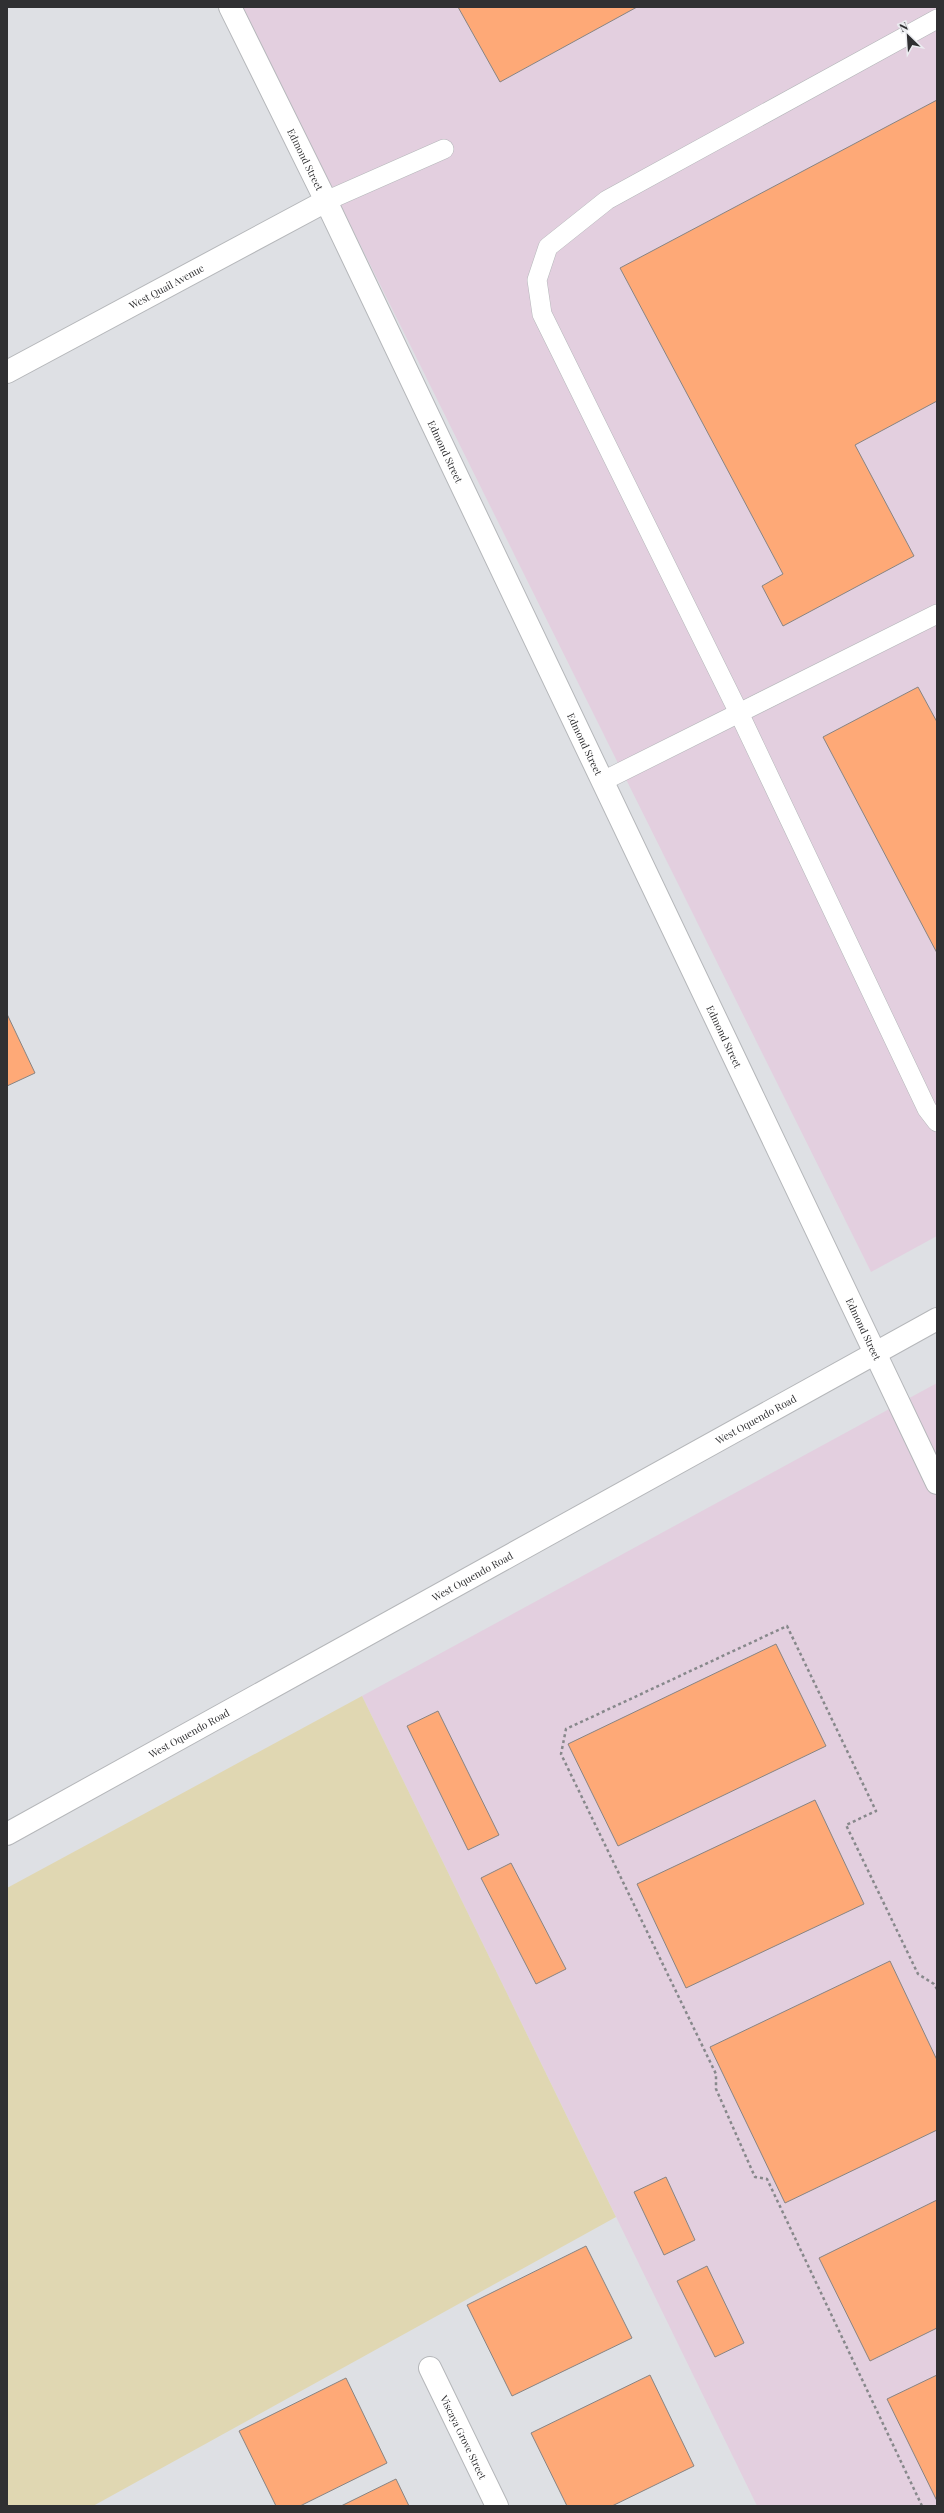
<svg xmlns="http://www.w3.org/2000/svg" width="944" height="2513" viewBox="0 0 944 2513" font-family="'Playfair Display',serif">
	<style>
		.industrial { fill: #e3cfdf }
		.sand { fill: #e0d7b2 }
		.building { fill: #fea977; stroke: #888482 }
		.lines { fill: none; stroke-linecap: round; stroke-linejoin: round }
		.service-casing { stroke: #b5b7ba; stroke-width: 20 }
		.minor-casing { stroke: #b5b7ba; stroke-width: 24 }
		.tertiary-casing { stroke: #b5b7ba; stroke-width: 24 }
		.path { stroke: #87888b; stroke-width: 2.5; stroke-dasharray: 3 3; stroke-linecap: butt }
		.service { stroke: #fff; stroke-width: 19 }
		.minor { stroke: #fff; stroke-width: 22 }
		.tertiary { stroke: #fff; stroke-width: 22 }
		.labels { text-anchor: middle; stroke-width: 3; stroke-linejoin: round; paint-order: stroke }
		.street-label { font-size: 10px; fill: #303032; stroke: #ecedf1 }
	</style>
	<rect width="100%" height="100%" fill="#dee0e4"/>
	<g class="industrial">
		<polygon points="242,7 937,7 937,1236 871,1272"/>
		<polygon points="937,1383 937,2506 757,2506 362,1696"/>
	</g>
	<polygon class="sand" points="362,1696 616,2217 93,2506 7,2506 7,1888"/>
	<g class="building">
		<polygon points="458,7 637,7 500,82"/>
		<polygon points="937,100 937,401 855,445 914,556 783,626 762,586 783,574 620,268"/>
		<polygon points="918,687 937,722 937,953 823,737"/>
		<polygon points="7,1014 35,1073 7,1086"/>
		<polygon points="776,1644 826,1746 618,1846 568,1744"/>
		<polygon points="438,1711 499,1835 468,1850 407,1726"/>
		<polygon points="815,1800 864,1904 686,1988 637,1884"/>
		<polygon points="511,1863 566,1969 536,1984 481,1878"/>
		<polygon points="890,1961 937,2060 937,2130 785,2203 710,2047"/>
		<polygon points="666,2177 695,2240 664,2255 634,2192"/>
		<polygon points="937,2200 937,2328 870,2361 819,2258"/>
		<polygon points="586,2246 632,2338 512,2396 467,2305"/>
		<polygon points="707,2266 744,2343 715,2357 677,2281"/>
		<polygon points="650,2375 694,2466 612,2506 567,2506 531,2433"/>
		<polygon points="937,2375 937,2501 887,2399"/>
		<polygon points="346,2378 387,2463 300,2506 276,2506 239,2431"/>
		<polygon points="396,2479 409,2506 341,2506"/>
	</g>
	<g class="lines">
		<defs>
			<g id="service">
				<polyline points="937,19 607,200 548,247 537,280 542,314 739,713 927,1109 937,1122"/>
				<polyline points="326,201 444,149"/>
				<polyline points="603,781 937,614"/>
			</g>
			<g id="minor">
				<path id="s1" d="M7 372 326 201"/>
				<path id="s2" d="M430 2368 497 2506"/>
			</g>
			<g id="tertiary">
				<path id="s3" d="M230 7 326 201 937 1483"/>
				<path id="s4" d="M7 1834 937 1319"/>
			</g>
		</defs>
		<use href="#service" class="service-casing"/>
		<use href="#minor" class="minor-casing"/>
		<use href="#tertiary" class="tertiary-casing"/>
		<polyline class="path" points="922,2506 767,2179 755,2177 716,2089 716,2074 561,1754 566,1729 787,1626 876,1811 846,1825 918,1974 934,1984 937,1989"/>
		<use href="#service" class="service"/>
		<use href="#minor" class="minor"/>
		<use href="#tertiary" class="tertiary"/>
	</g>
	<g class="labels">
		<g class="street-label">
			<text dy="4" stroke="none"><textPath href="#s3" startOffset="170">Edmond Street</textPath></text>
			<text dy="4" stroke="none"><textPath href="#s1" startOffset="181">West Quail Avenue</textPath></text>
			<text dy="4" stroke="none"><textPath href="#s3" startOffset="494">Edmond Street</textPath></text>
			<text dy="4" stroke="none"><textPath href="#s3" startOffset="818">Edmond Street</textPath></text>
			<text dy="4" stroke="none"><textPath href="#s3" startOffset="1142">Edmond Street</textPath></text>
			<text dy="4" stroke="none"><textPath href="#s3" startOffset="1466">Edmond Street</textPath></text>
			<text dy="4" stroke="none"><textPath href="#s4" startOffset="856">West Oquendo Road</textPath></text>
			<text dy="4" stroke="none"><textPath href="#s4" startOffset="532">West Oquendo Road</textPath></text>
			<text dy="4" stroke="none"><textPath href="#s4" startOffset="208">West Oquendo Road</textPath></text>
			<text dy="4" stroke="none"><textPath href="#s2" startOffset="77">Viscaya Grove Street</textPath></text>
		</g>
	</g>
	<rect width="944" height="2513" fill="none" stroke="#303032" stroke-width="16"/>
	<g transform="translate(908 36) rotate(335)" stroke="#ecedf1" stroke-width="3" paint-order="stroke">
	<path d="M0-3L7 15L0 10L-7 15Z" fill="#303032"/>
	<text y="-6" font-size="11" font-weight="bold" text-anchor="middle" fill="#303032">N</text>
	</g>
</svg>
